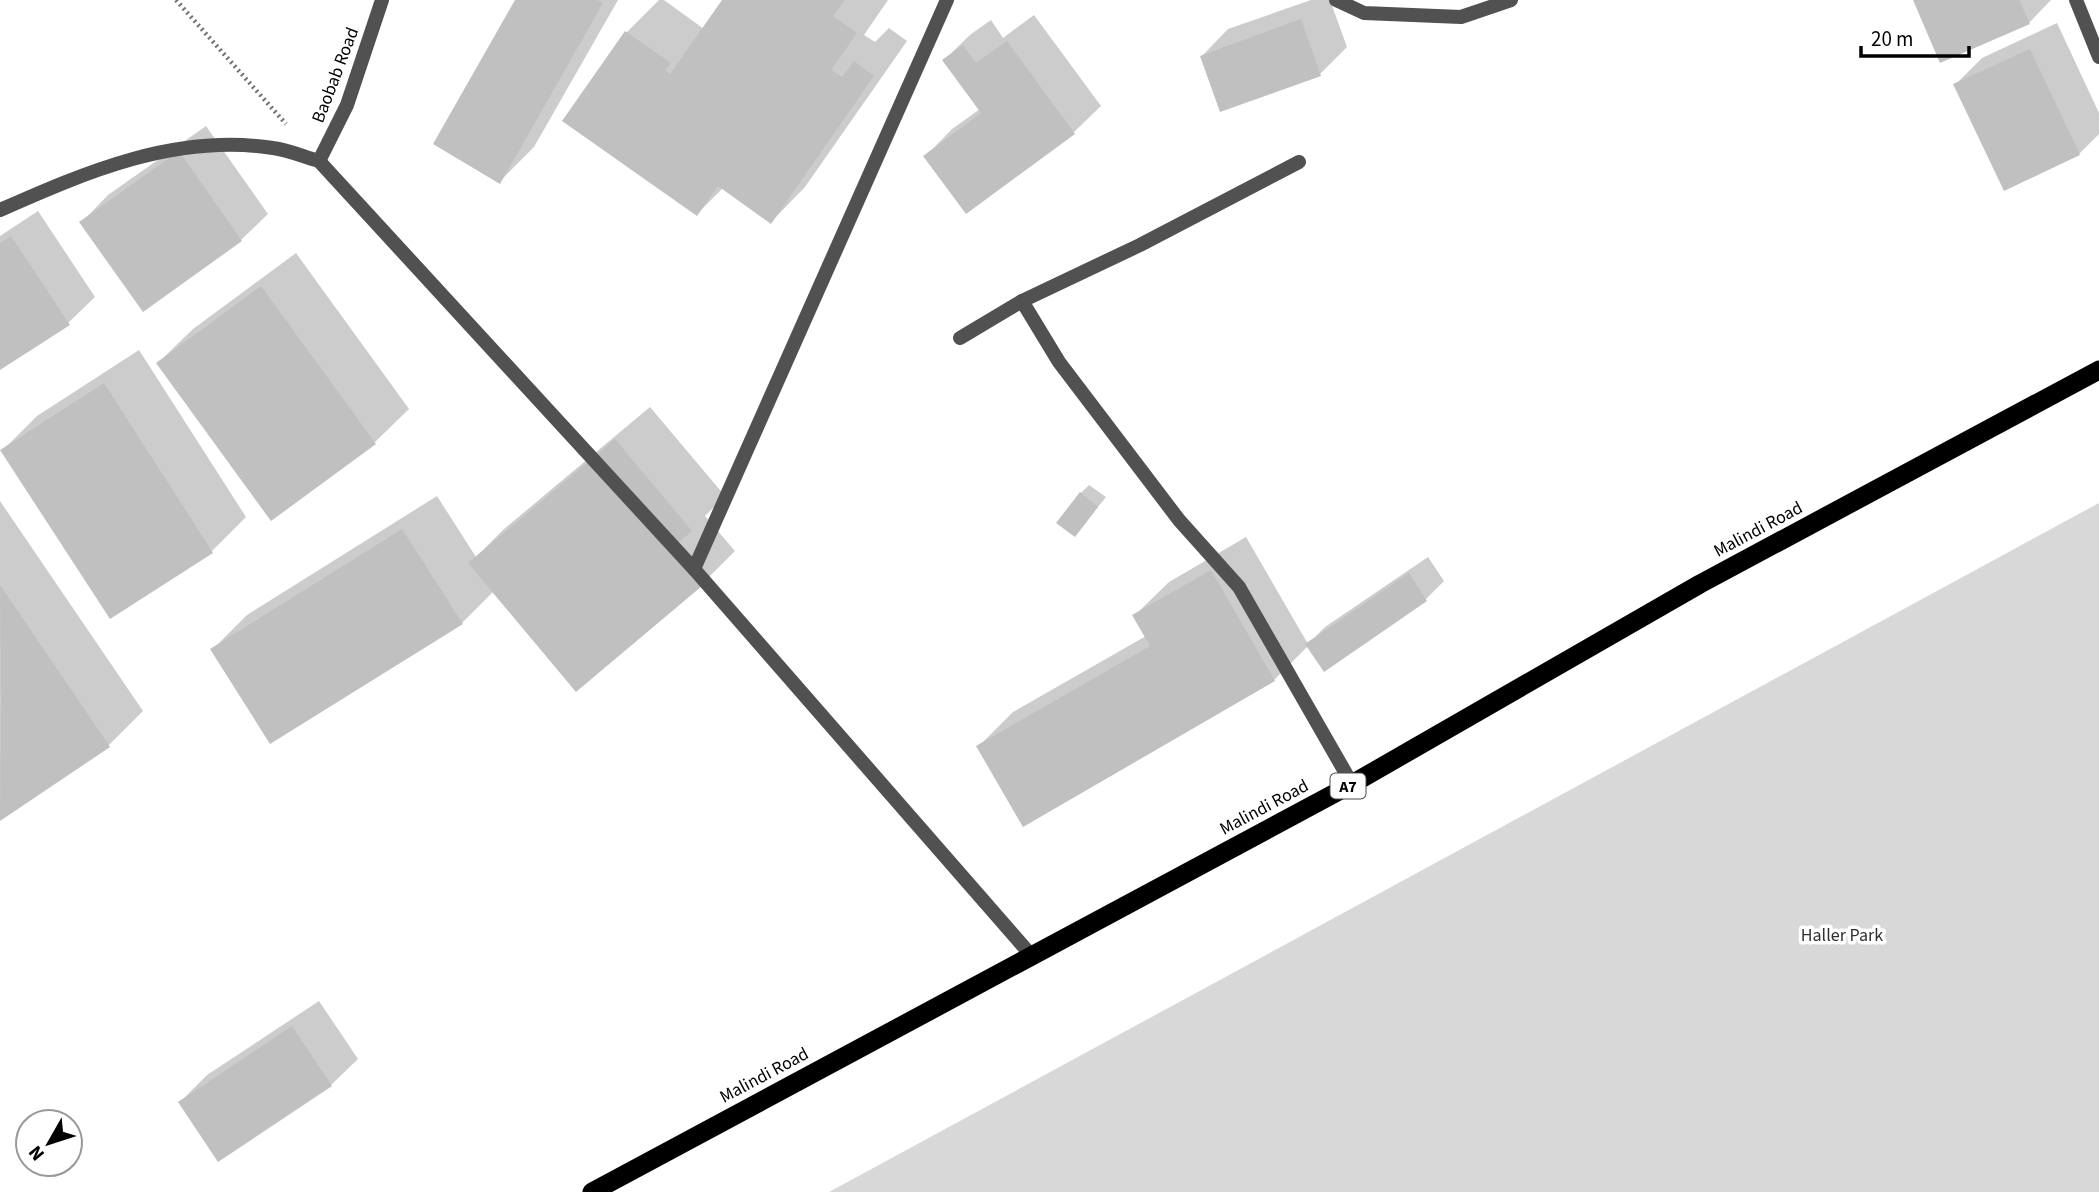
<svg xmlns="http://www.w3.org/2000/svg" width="2099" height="1192" viewBox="0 0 2099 1192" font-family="'Source Sans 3',sans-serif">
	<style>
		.green { fill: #d8d8d8 }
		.shadow { fill: #0003 }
		.building { fill: #c0c0c0 }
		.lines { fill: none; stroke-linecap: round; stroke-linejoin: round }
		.path { stroke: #737373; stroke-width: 4.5; stroke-dasharray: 2 3.5; stroke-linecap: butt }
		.service { stroke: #515151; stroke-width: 14 }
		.minor { stroke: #515151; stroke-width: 14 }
		.trunk { stroke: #000; stroke-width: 19 }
		.labels { text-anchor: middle; stroke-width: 7; stroke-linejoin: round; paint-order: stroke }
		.shield { fill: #fff; stroke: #4c4c4c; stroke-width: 2 }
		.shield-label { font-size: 16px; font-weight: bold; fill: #000 }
		.street-label { font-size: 18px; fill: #000; stroke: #fff }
		.park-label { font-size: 18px; fill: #2f2f2f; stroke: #fff }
	</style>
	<rect width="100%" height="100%" fill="#fff"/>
	<polygon class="green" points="2099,503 2099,1192 829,1192"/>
	<g class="shadow">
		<polygon points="517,0 618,0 534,147 500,181"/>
		<polygon points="659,0 664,0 704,29 724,0 888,0 864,35 875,42 889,28 907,41 805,187 771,222 723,188 697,214 564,121 627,32"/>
		<polygon points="1311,0 1330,0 1347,47 1320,74 1202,56 1228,29"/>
		<polygon points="1915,0 2051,0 2029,23"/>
		<polygon points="1034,15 1101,106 1074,132 966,211 926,156 952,129 980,109 944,60 971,34 991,20 1003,38"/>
		<polygon points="2057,23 2099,113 2099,134 2079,154 1955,85 1982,58"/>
		<polygon points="206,126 268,214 241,240 82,222 108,195"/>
		<polygon points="38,211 95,297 68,323 0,368 0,236"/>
		<polygon points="296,253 409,409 374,443 158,363 193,329"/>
		<polygon points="139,350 246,517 212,551 110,617 3,450 37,416"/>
		<polygon points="650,407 725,496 705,516 735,551 701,585 494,591 462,623 213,649 247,615 437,496 476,557 504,529"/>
		<polygon points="1089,485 1106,497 1075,535 1081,493"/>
		<polygon points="0,501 143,711 109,745 0,819"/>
		<polygon points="1246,537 1308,644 1325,627 1428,557 1444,581 1426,599 1308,646 1274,680 978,747 1013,712 1146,636 1134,616 1169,582"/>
		<polygon points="319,1001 358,1059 331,1085 180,1102 207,1075"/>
	</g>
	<g class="building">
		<polygon points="515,0 597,0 603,3 500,184 433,144"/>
		<polygon points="722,0 845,0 833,16 857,33 831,70 842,77 854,61 874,76 771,224 718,186 697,216 562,121 625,31 671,63 665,70 670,74"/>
		<polygon points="1913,0 2019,0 2030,24 1940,63"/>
		<polygon points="1301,19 1321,76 1220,112 1200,56"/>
		<polygon points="1007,41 1075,134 966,214 923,156 981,113 942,60 963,45 976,63"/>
		<polygon points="2030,49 2080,155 2004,191 1953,84"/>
		<polygon points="179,151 242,241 143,312 79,222"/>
		<polygon points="11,236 70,325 0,370 0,243"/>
		<polygon points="261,286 376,444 271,521 156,363"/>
		<polygon points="104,383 213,553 110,619 0,450"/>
		<polygon points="615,439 692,531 671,549 702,586 576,692 468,563"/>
		<polygon points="1080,492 1098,507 1075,537 1056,523"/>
		<polygon points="402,529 463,624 270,744 210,649"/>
		<polygon points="1211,570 1275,681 1023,827 976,746 1150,646 1132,615"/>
		<polygon points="1409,573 1427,601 1324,672 1305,644"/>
		<polygon points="0,585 110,747 0,821 1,697"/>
		<polygon points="292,1026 332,1086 218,1162 178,1102"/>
	</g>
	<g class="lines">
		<polyline class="path" points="176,0 286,124"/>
		<g class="service">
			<polyline points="1022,301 1059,362 1179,520 1239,587 1352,784"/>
			<polyline points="960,338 1022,301 1140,245 1299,162"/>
		</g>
		<g class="minor">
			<polyline points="1336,0 1364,13 1461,17 1511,0"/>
			<polyline points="2076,0 2099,57"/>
			<polyline points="319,161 347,105 382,0"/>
			<path d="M0 210C86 172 176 133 273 148 289 150 304 157 319 161L694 569 1031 955"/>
			<polyline points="694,569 947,0"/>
		</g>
		<polyline class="trunk" points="592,1192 1352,784 1700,584 2099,370"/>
	</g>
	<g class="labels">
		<rect class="shield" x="1330.5" y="773.5" width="35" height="25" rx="5"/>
		<g class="shield-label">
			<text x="1348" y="792">A7</text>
		</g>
		<g class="street-label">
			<text transform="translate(335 75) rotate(-69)" y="6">Baobab Road</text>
			<text transform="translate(1758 529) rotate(-28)" y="6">Malindi Road</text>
			<text transform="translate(1264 807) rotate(-28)" y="6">Malindi Road</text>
			<text transform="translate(764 1075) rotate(-28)" y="6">Malindi Road</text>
		</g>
		<g class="park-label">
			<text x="1842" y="941">Haller Park</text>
		</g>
	</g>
	<g transform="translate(49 1143) rotate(231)"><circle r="33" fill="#ffffff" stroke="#999999" stroke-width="2"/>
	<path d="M0-5L12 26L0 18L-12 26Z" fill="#000000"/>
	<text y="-10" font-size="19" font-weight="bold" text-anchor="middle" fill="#000000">N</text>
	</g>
	<path d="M1861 46v10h108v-10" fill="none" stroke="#000000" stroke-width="3.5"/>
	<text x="1871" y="46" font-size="21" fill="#000000" stroke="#ffffff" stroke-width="5" paint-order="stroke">20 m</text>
</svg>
